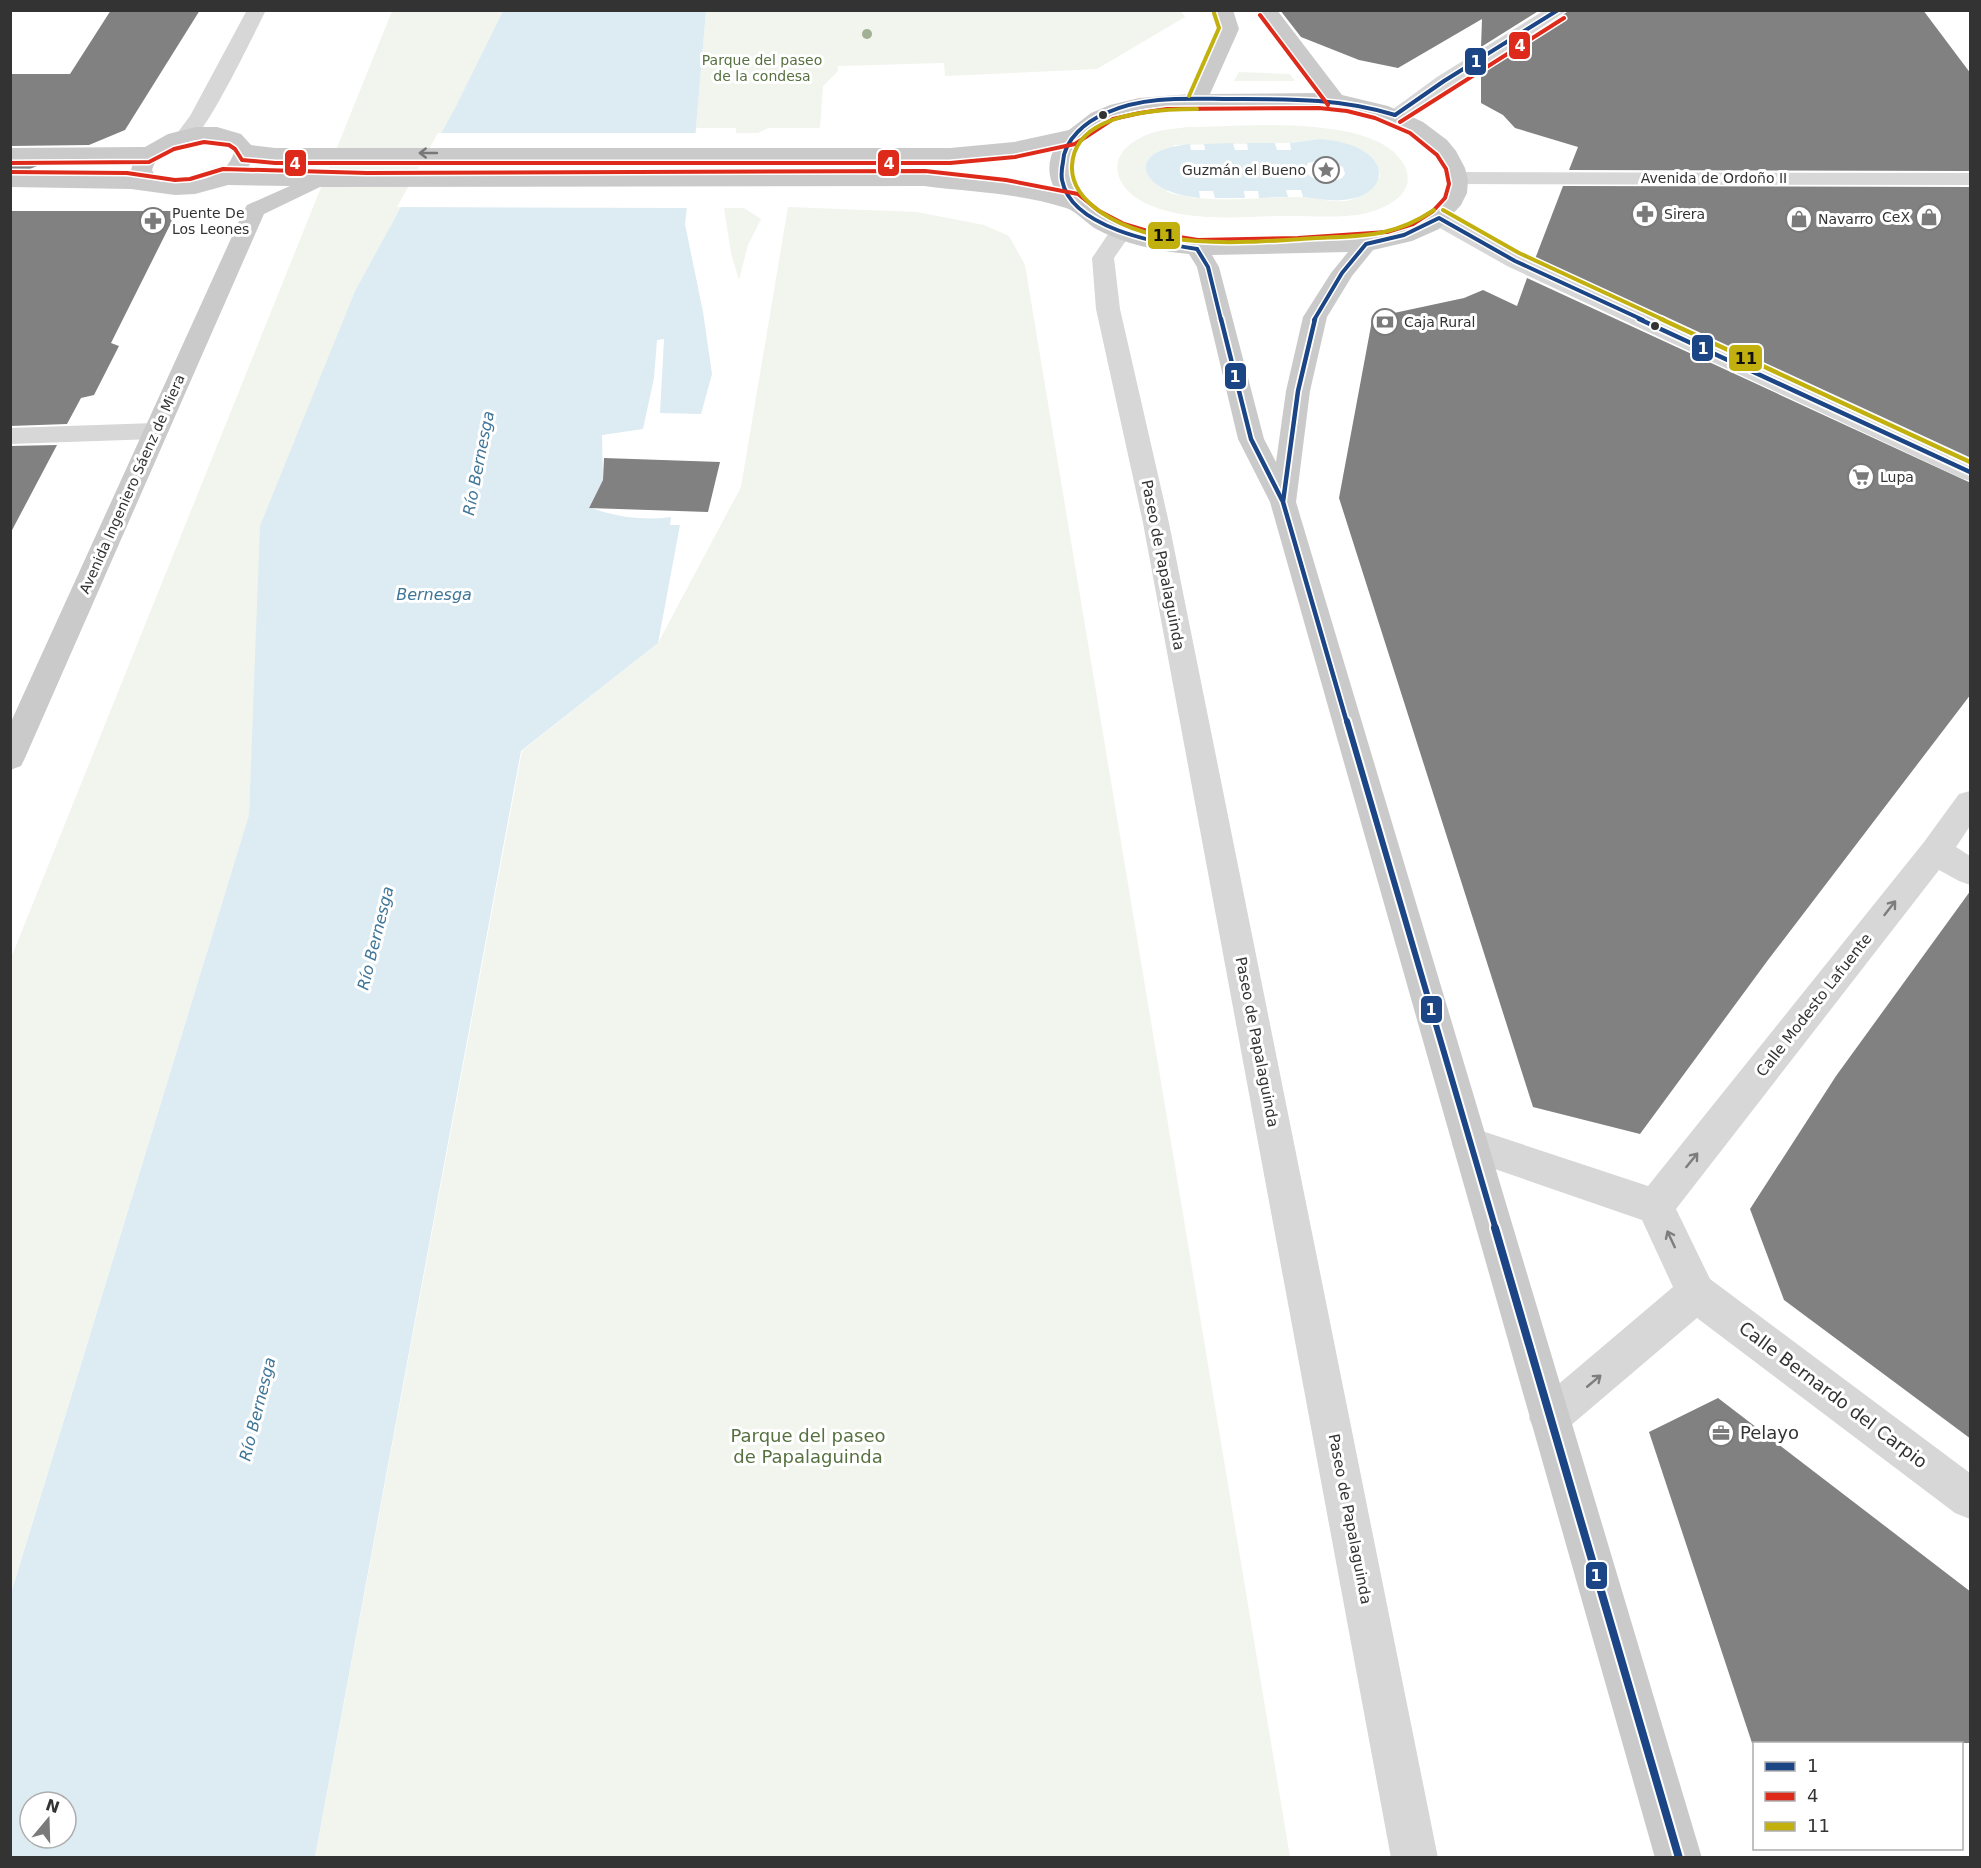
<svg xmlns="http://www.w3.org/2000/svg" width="1981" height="1868" viewBox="0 0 1981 1868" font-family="'DejaVu Sans',sans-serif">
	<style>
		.green { fill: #f1f5ed; fill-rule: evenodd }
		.water { fill: #ddebf3; fill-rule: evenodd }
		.pier { fill: #fff }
		.building { fill: #818181 }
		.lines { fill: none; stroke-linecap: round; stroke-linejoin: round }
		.minor { fill: #d7d7d7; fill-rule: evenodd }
		.tertiary { fill: #d7d7d7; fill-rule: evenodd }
		.primary { fill: #cacaca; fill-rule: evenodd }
		.bus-1-far3-casing { stroke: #fff; stroke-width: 7 }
		.bus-1-far2-casing { stroke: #fff; stroke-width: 8 }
		.bus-1-far1-casing { stroke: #fff; stroke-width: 10 }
		.bus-1-casing { stroke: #fff; stroke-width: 12 }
		.bus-2-casing { stroke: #fff; stroke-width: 7 }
		.bus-3-far1-casing { stroke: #fff; stroke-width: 7 }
		.bus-3-casing { stroke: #fff; stroke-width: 8 }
		.bus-1-far3 { stroke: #1c4586; stroke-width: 4 }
		.bus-1-far2 { stroke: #1c4586; stroke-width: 4.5 }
		.bus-1-far1 { stroke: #1c4586; stroke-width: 6 }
		.bus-1 { stroke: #1c4586; stroke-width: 8 }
		.bus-2 { stroke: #dd2a1a; stroke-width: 4 }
		.bus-3-far1 { stroke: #c2b00f; stroke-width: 4 }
		.bus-3 { stroke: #c2b00f; stroke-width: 4.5 }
		.tree { fill: #a2b095 }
		.oneway { stroke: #777 }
		.oneway2 { stroke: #7d7d7d }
		.bus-dot { fill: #333; stroke: #fff; stroke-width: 2 }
		.labels { text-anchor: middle; stroke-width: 6; stroke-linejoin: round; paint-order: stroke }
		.far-park-label { font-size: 14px; fill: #56703f; stroke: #fff }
		.far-poi-label { font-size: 14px; fill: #333; stroke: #fff; text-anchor: start }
		.far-street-label { font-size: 14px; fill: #333; stroke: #fff }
		.street-label { font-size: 15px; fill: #333; stroke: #fff }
		.water-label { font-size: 16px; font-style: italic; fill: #3f7597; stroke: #fff }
		.near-street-label { font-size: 18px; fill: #333; stroke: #fff }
		.near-poi-label { font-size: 18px; fill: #333; stroke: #fff; text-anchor: start }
		.near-park-label { font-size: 18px; fill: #56703f; stroke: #fff }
		.line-badge { stroke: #fff; stroke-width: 2 }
		.badge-label { font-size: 16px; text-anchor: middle; font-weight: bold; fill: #fff }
		.pale-badge-label { font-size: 16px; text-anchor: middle; font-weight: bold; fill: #111 }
	</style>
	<rect width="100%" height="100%" fill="#fff"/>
	<g class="green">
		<polygon points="1180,10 1185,17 1097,69 945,76 944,63 838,66 838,71 823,86 820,128 768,128 758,133 736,133 736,128 696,128 706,11"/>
		<polygon points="392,11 503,11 456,106 355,291 261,526 249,815 11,1592 11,958"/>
		<polygon points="1239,72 1290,74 1295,81 1234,81"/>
		<path d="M1188 127C1242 127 1373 113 1403 163 1407 169 1409 178 1407 185 1401 202 1379 210 1363 214 1340 218 1314 216 1291 216 1245 216 1195 223 1152 206 1117 193 1101 158 1140 138 1154 130 1172 129 1188 127ZM1320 139C1342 142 1379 152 1380 177 1373 183 1364 194 1356 198 1339 206 1318 197 1301 197 1257 197 1209 205 1167 192L1174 145 1290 143Z"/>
		<polygon points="788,207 917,212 984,225 1009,236 1025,265 1290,1857 315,1858 522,751 658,643 741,487"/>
		<polygon points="724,208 744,208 761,219 748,245 739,280 731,253"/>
	</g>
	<g class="water">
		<path d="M503 11H706L696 128 685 224 703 312 712 374 701 414 660 413 664 339 657 340 654 378 643 429 602 435 603 480 589 507C615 517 643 521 671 517L670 525H680L658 643 521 751 315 1857 11 1858V1593L249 815 260 526 355 291 456 106ZM30 1802H66V1838H30Z"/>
		<path d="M1320 139C1336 141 1352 143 1365 152 1389 168 1380 191 1355 198 1337 203 1321 199 1303 197L1301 190H1286L1288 197 1259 198 1258 191H1244L1245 198H1215L1213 191H1199L1200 198C1142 194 1119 151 1190 144L1191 150H1205L1204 144 1233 143 1235 150H1248L1247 143H1275L1277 150H1291L1290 143ZM1326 159 1343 167 1345 174 1342 178C1329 184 1313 183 1305 170L1308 163Z"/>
	</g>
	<polygon class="pier" points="438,133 698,133 690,208 397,207"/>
	<g class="building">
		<polygon points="111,10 200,10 125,130 89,145 10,146 10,74 70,74"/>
		<polygon points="1280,10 1540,10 1481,47 1482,19 1398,68 1359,60 1301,37"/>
		<polygon points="1570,10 1923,10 1971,74 1971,171 1569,170 1578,147 1515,128 1503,115 1481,103 1481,70"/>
		<polygon points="10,162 47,162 20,173 10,173"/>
		<polygon points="1563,186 1971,187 1971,460 1535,259"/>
		<polygon points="10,211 177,211 111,343 119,346 94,395 81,398 67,424 10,426"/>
		<polygon points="1527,278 1971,483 1971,694 1768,960 1640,1134 1533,1107 1339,498 1373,315 1394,313 1464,298 1483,290 1517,306"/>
		<polygon points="57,445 10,534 10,446"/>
		<polygon points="604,458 720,462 708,512 589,508 603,480"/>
		<polygon points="1971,890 1971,1439 1784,1300 1750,1209 1836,1076"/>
		<polygon points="1718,1398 1971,1592 1971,1743 1752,1743 1649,1432"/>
	</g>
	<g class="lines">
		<g class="minor">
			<path d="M247 10H266C255 32 207 132 191 141 187 143 182 142 178 140L175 136 190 116Z"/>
			<polygon points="1458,172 1970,173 1970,185 1458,184 1450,183 1447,178 1450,173"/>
			<polygon points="1121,225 1129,227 1132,232 1114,258 1120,309 1169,523 1438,1858 1391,1858 1143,523 1096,309 1092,258 1113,227"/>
			<polygon points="155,423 164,425 168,431 164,437 155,439 10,444 10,428"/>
			<polygon points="1970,791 1970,826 1956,847 1970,856 1970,885 1959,881 1939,870 1676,1209 1710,1279 1970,1473 1970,1519 1955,1513 1697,1318 1563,1432 1549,1438 1535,1432 1529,1418 1535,1404 1673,1287 1642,1220 1457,1156 1452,1144 1457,1132 1470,1127 1648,1186 1924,842 1959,794"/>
		</g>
		<g class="tertiary">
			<polygon points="1545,10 1568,10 1402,119 1395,121 1388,119 1385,115 1437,77"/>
			<polygon points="1439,211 1447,213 1523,256 1970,462 1970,481 1961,478 1507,266 1431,223 1428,218 1431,213"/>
		</g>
		<path class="primary" d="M1214 10H1233L1239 29 1210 94 1319 93 1258 10H1277L1342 95 1388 106 1423 122 1447 140 1456 151 1465 168 1468 180 1467 193 1461 205 1439 229 1412 241 1373 250 1352 276 1327 317 1310 391 1296 502 1702 1858H1655L1270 502 1238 439 1197 267 1189 254C1157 251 1124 244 1096 229 1086 223 1076 211 1066 208 1021 193 971 192 924 186L320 187 264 214 25 758 21 766 10 770V724L244 210 247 205 290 186 228 185 195 194 175 195 131 189 10 187V175L134 176 131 170 134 159 10 160V148L145 147 168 134 196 127H217L241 134 251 145 275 148H950L1014 142 1069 130 1091 113 1110 105 1139 98 1190 94 1219 29ZM1319 105C1360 108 1406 118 1434 152 1462 184 1439 215 1405 228 1371 242 1329 239 1293 241 1226 243 1148 251 1092 206 1079 196 1070 184 1071 168 1071 156 1075 149 1083 140 1118 99 1180 107 1228 106 1258 106 1289 105 1319 105ZM196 140C213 140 223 139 234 152 226 182 185 185 158 181L152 170C158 150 178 144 196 140ZM1056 145C1047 160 1047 178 1057 193L1005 183 924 174 367 176 245 172 254 158 275 160H950L1014 154ZM1348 252 1331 273 1303 317 1286 391 1276 462 1264 439 1219 267 1212 255Z"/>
		<defs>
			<g id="bus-1-far3">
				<polyline points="1395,115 1444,81 1558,10"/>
				<polyline points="1197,249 1208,267 1221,320"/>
				<path d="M1197 249C1157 243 1071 228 1062 180 1061 174 1062 167 1063 162 1064 139 1087 121 1106 113 1146 95 1190 99 1232 99 1288 99 1341 98 1395 115"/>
				<polyline points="1314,320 1342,273 1366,244 1404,235 1439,218 1515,261 1643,320"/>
			</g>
			<g id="bus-1-far2">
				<polyline points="1221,319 1251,439 1282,500"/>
				<polyline points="1315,319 1298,391 1283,502 1347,723"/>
				<polyline points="1639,319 1970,472"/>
			</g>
			<polyline id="bus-1-far1" points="1347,721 1496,1230"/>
			<polyline id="bus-1" points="1495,1228 1679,1858"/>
			<g id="bus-2">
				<polyline points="1260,15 1328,105"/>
				<polyline points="1400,122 1564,18"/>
				<polyline points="10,163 149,162 174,149 204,142 229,145 235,149 242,160 275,163 950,163 1015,157 1075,144 1113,119 1140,113 1167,109 1319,108 1347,111 1375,118 1410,133 1437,155 1446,169 1449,184 1445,198 1433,211 1413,224 1387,232 1298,238 1198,240 1154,233 1124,224 1099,211 1078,194 1006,180 925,171 367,173 223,169 190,179 175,180 127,173 10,172"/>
			</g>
			<g id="bus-3-far1">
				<polyline points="1189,96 1219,28 1214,13"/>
				<path d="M1197 109C1159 109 1074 112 1072 166 1071 187 1086 202 1102 213 1161 252 1250 242 1316 238 1339 237 1362 237 1384 232 1402 228 1419 220 1434 210"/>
				<polyline points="1443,210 1519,253 1664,320"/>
			</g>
			<polyline id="bus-3" points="1661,319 1970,462"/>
		</defs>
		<use href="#bus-1-far3" class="bus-1-far3-casing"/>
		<use href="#bus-1-far2" class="bus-1-far2-casing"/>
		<use href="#bus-1-far1" class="bus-1-far1-casing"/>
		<use href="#bus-1" class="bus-1-casing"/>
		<use href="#bus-2" class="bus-2-casing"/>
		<use href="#bus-3-far1" class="bus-3-far1-casing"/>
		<use href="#bus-3" class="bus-3-casing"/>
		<use href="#bus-1-far3" class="bus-1-far3"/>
		<use href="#bus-1-far2" class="bus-1-far2"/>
		<use href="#bus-1-far1" class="bus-1-far1"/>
		<use href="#bus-1" class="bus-1"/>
		<use href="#bus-2" class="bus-2"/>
		<use href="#bus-3-far1" class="bus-3-far1"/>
		<use href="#bus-3" class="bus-3"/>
	</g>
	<circle class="tree" cx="867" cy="34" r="5"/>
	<defs><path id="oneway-shaft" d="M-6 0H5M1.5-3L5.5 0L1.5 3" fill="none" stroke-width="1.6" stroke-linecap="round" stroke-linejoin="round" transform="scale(1.5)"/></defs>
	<use class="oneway" href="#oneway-shaft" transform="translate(428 153) rotate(-180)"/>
	<g class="oneway2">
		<use href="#oneway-shaft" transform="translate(1890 908) rotate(-52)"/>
		<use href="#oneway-shaft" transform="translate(1692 1160) rotate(-51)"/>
		<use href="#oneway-shaft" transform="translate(1671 1239) rotate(-115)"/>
		<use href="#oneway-shaft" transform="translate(1594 1381) rotate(-40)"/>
	</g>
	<defs>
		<symbol id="sight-ring" viewBox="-11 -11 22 22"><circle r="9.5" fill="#fff" stroke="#7a7a7a" stroke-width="1.5"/><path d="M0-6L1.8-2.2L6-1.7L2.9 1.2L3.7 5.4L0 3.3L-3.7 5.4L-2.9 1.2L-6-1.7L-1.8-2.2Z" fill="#7a7a7a"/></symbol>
		<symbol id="pharmacy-ring" viewBox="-11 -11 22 22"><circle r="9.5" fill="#fff" stroke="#7a7a7a" stroke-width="1.5"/><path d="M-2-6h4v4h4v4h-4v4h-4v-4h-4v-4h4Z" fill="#7a7a7a"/></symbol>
		<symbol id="shop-ring" viewBox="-11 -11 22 22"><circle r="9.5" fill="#fff" stroke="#7a7a7a" stroke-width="1.5"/><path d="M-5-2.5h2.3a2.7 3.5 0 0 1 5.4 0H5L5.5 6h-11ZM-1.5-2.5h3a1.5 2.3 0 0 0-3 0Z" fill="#7a7a7a"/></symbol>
		<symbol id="bank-ring" viewBox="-11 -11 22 22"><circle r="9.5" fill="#fff" stroke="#7a7a7a" stroke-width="1.5"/><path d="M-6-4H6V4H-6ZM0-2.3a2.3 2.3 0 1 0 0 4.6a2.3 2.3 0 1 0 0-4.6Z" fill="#7a7a7a"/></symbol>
		<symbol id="supermarket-ring" viewBox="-11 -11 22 22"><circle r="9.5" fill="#fff" stroke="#7a7a7a" stroke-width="1.5"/><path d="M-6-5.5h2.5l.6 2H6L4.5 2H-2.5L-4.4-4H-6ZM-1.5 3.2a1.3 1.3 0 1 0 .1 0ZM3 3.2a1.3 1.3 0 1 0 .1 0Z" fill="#7a7a7a"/></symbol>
		<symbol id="office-ring" viewBox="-11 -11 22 22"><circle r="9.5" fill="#fff" stroke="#7a7a7a" stroke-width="1.5"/><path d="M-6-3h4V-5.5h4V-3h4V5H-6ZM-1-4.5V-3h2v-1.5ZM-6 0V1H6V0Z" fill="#7a7a7a"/></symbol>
	</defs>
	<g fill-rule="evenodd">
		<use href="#sight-ring" x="1311" y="155" width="30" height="30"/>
		<use href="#pharmacy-ring" x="1630" y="199" width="30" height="30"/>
		<use href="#shop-ring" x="1914" y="202" width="30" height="30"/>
		<use href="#shop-ring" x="1784" y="204" width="30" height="30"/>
		<use href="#pharmacy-ring" x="138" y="206" width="30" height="30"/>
		<use href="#bank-ring" x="1370" y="307" width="30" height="30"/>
		<use href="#supermarket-ring" x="1846" y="462" width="30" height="30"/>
		<use href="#office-ring" x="1706" y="1418" width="30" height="30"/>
	</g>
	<g class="bus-dot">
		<circle cx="1103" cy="115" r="5"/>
		<circle cx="1655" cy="326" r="5"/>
	</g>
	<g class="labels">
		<g class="far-park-label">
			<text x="762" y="65">Parque del paseo<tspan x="762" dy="16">de la condesa</tspan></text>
		</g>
		<g class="far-poi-label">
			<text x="1306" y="175" text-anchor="end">Guzmán el Bueno</text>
			<text x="172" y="218">Puente De<tspan x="172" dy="16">Los Leones</tspan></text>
			<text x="1664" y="219">Sirera</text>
			<text x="1910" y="222" text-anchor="end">CeX</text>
			<text x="1818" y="224">Navarro</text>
			<text x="1404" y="327">Caja Rural</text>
			<text x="1880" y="482">Lupa</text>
		</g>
		<g class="far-street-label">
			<text x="1714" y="183">Avenida de Ordoño II</text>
			<text transform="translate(132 484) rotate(-66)" y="5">Avenida Ingeniero Sáenz de Miera</text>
		</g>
		<g class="street-label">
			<text transform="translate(1163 565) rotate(79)" y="5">Paseo de Papalaguinda</text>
			<text transform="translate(1814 1005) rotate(-52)" y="5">Calle Modesto Lafuente</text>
			<text transform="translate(1257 1042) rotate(79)" y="5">Paseo de Papalaguinda</text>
			<text transform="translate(1350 1519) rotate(79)" y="5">Paseo de Papalaguinda</text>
		</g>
		<g class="water-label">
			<text transform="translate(478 463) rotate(-79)" y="6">Río Bernesga</text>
			<text x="434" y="600">Bernesga</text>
			<text transform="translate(375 938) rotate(-76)" y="6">Río Bernesga</text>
			<text transform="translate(257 1409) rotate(-76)" y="6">Río Bernesga</text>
		</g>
		<g class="near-street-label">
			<text transform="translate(1833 1395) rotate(37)" y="6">Calle Bernardo del Carpio</text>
		</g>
		<g class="near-poi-label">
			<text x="1740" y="1439">Pelayo</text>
		</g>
		<g class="near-park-label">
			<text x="808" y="1442">Parque del paseo<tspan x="808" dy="21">de Papalaguinda</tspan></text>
		</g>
	</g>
	<g class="line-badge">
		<rect x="1508" y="31" width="23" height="29" rx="6" fill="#dd2a1a"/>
		<rect x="1464" y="47" width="23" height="29" rx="6" fill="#1c4586"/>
		<rect x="284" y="149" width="23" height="28" rx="6" fill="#dd2a1a"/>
		<rect x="877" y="149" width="23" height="28" rx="6" fill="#dd2a1a"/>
		<rect x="1147" y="221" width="34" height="29" rx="6" fill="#c2b00f"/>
		<rect x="1691" y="334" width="23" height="28" rx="6" fill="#1c4586"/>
		<rect x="1728" y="344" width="35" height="28" rx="6" fill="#c2b00f"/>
		<rect x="1224" y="362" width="23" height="28" rx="6" fill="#1c4586"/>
		<rect x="1420" y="995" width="23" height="29" rx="6" fill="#1c4586"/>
		<rect x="1585" y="1561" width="23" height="29" rx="6" fill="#1c4586"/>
	</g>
	<g class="badge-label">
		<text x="1520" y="51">4</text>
		<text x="1476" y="67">1</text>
		<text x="295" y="169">4</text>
		<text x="889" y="169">4</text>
		<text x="1703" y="354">1</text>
		<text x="1235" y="382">1</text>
		<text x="1431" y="1015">1</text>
		<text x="1596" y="1581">1</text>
	</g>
	<g class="pale-badge-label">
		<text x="1164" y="241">11</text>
		<text x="1746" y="364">11</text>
	</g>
	<rect width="1981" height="1868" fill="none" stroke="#333333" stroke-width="24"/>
	<rect x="1753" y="1742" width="210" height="108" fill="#ffffff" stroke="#adadad" stroke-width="1.5"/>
	<rect x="1765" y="1762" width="30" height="9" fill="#1c4586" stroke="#adadad" stroke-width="1.5"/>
	<text x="1807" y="1772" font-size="18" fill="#333333">1</text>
	<rect x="1765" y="1792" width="30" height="9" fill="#dd2a1a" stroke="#adadad" stroke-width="1.5"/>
	<text x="1807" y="1802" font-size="18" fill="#333333">4</text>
	<rect x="1765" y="1822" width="30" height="9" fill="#c2b00f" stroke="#adadad" stroke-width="1.5"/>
	<text x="1807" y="1832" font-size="18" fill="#333333">11</text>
	<g transform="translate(48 1820) rotate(19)"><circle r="28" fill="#ffffff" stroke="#adadad" stroke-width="1.5"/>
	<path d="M0-4.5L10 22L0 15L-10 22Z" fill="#7a7a7a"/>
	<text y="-9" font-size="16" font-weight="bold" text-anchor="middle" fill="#333333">N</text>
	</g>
</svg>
